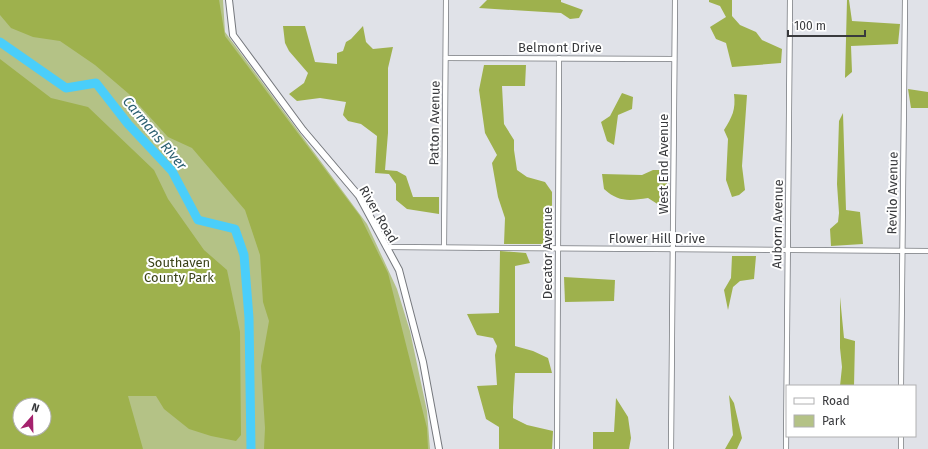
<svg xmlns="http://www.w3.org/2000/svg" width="928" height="449" viewBox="0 0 928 449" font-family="'Fira Sans',sans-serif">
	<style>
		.green { fill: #b4c286; fill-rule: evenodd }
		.forest { fill: #9eb14d; fill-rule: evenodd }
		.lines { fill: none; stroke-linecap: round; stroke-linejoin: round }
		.river { stroke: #4acefa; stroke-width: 9 }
		.street-casing { stroke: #75787d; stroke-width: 6 }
		.secondary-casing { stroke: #75787d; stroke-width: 8 }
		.street { stroke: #fff; stroke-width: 4.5 }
		.secondary { stroke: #fff; stroke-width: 6 }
		.labels { text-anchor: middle; stroke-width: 4; stroke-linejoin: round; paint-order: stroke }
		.street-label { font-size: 13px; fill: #393a3d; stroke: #fff }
		.park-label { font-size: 13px; fill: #3b431a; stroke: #fff }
		.water-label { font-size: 14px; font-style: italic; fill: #2a5f71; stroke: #fff }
	</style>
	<rect width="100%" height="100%" fill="#e0e2e8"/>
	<path class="green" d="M0 0H223L225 32 367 224 397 289 410 331 427 411 430 449H0ZM20 405H44V429H20Z"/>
	<g class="forest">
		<polygon points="0,0 219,0 225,36 360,216 388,273 427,428 428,449 264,449 265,428 261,366 269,321 263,302 260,255 245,210 192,148 168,137 129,94 95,65 60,41 33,37 11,28 0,15"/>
		<polygon points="487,0 561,0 561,2 583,10 579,18 570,19 561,13 479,8"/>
		<polygon points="709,0 732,0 732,16 740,25 756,32 762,40 782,49 781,63 732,67 726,43 716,39 710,27 726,17 720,6 709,2"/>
		<polygon points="847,0 849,0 852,21 900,24 898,44 851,46 852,72 845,78"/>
		<polygon points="283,26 305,26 315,62 337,64 337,53 343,51 346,42 351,39 363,26 366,42 373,49 393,47 388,68 388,133 385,170 397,171 406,176 413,197 439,197 439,214 407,209 396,200 396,184 389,174 375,173 377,136 361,124 348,121 343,115 346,102 320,98 297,101 289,94 304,83 308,73 289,51 285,43"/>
		<path d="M0 59 51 98 88 107 154 170 168 199 204 250 227 270 240 332 241 435 236 441 211 436 189 429 164 409 156 396H128L143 449H0ZM20 405H44V429H20Z"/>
		<polygon points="484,65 526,65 525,86 502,86 504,124 514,140 514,150 517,170 527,177 545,182 552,192 552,244 504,244 505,218 498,197 492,163 497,155 485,133 479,90"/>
		<polygon points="908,89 928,92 928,108 911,108"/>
		<polygon points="622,93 633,97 632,109 618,115 614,145 607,141 601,122 610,116"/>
		<path d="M734 94 747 95 742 166 745 190 739 195 732 197 726 180 728 139 724 130C732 117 736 110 734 94Z"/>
		<polygon points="843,113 846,210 860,212 863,244 831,246 830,229 838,222 839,213 837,184 839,121"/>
		<path d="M653 170H663L667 179V210L648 198C629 201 618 202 604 189L602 174 642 175Z"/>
		<polygon points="500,251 526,253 530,263 515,266 515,346 533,351 548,358 552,373 515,373 513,407 513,418 527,425 553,431 552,449 499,449 499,427 486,419 477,386 497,385 495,355 497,346 493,338 477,335 467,314 499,313"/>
		<polygon points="732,256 756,256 754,279 740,281 733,287 728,310 724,290 731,278"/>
		<polygon points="564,277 615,280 614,301 565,302"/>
		<polygon points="840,297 844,338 855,341 854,386 840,386 842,367 840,348"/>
		<polygon points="729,395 734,403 742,438 737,449 725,449 733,435"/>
		<polygon points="616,398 628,417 631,438 629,449 593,449 593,432 614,432"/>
	</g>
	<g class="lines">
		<polyline class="river" points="0,42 66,88 96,83 128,124 172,171 198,220 235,229 244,255 249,318 251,449"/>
		<defs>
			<g id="street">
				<polyline points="446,58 674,59"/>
				<polyline points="386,247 928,251"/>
				<polyline points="444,247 446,0"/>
				<polyline points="901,386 905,0"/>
				<polyline points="557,449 559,58"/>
				<polyline points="671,449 675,0"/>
				<polyline points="786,449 790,0"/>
				<polyline points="901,449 901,436"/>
			</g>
			<polyline id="secondary" points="229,0 233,35 303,130 359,196 399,270 423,362 439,449"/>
		</defs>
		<use href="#street" class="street-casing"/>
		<use href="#secondary" class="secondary-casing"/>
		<use href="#street" class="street"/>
		<use href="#secondary" class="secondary"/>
	</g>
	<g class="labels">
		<g class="street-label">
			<text x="560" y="52">Belmont Drive</text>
			<text transform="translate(434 123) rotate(-89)" y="5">Patton Avenue</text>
			<text transform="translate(663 164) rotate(-90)" y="5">West End Avenue</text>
			<text transform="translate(892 193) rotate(-89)" y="5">Revilo Avenue</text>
			<text transform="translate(379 214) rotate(60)" y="5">River Road</text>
			<text transform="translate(777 224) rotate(-89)" y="5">Auborn Avenue</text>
			<text x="657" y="243">Flower Hill Drive</text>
			<text transform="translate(547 253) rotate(-90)" y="5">Decator Avenue</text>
		</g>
		<g class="park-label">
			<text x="179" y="267">Southaven<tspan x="179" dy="15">County Park</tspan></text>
		</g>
		<g class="water-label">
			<text transform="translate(155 133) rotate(50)" y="5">Carmans River</text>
		</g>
	</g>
	<rect x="786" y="385" width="130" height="52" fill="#ffffff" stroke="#b0b0b1"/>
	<rect x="794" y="398" width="20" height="6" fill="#ffffff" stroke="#b0b0b1"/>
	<text x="822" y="405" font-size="12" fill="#393a3d">Road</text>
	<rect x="794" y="415" width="20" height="12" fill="#b4c286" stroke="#b0b0b1"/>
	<text x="822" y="425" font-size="12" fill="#393a3d">Park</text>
	<g transform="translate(32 417) rotate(20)"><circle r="19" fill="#ffffff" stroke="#b0b0b1"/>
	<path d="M0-3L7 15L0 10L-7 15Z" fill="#a5216d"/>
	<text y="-6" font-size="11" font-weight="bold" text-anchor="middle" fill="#393a3d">N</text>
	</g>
	<path d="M788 30v6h77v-6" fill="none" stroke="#393a3d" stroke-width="2"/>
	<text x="794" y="30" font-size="12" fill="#393a3d" stroke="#ffffff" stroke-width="3" paint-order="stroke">100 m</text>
</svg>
